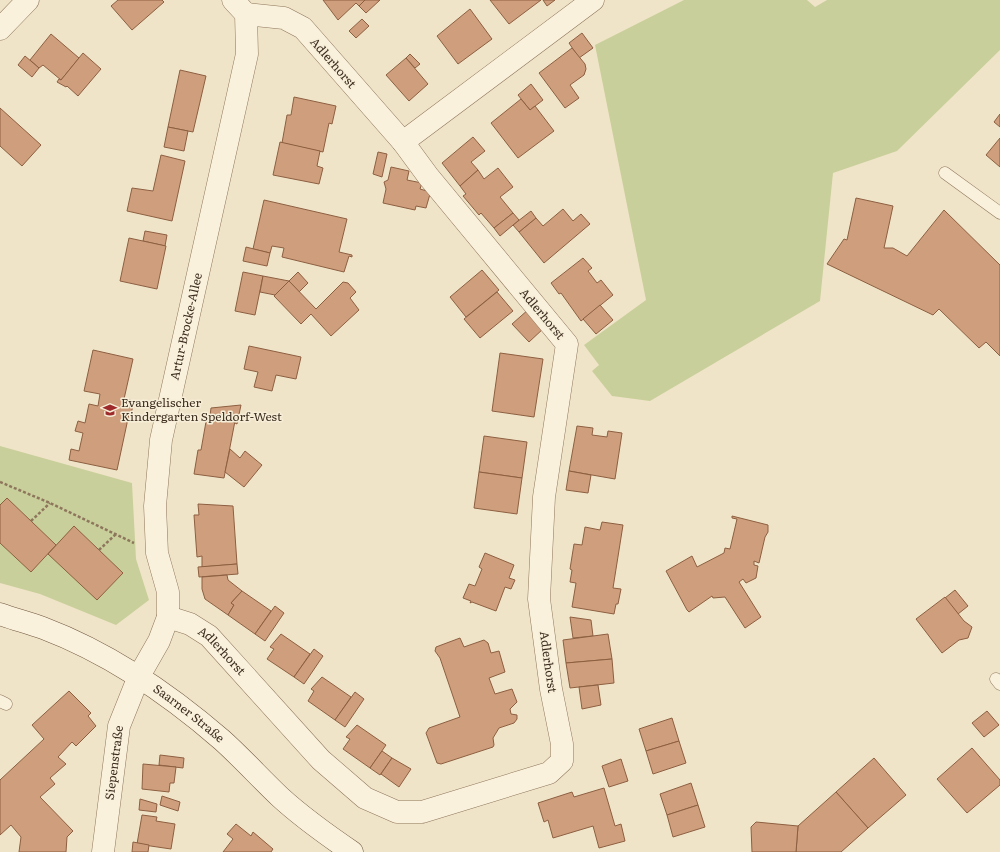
<svg xmlns="http://www.w3.org/2000/svg" width="1000" height="852" viewBox="0 0 1000 852" font-family="Literata,serif">
	<style>
		.green { fill: #c9cf9b }
		.building { fill: #cf9f7d; stroke: #8d5f41 }
		.lines { fill: none; stroke-linecap: round; stroke-linejoin: round }
		.lane-casing { stroke: #8d765c; stroke-width: 13 }
		.street-casing { stroke: #8d765c; stroke-width: 23 }
		.secondary-casing { stroke: #6f573f; stroke-width: 23 }
		.path { stroke: #8d765c; stroke-width: 2.5; stroke-dasharray: 3 2; stroke-linecap: butt }
		.lane { stroke: #faf1dc; stroke-width: 12 }
		.street { stroke: #faf1dc; stroke-width: 22 }
		.secondary { stroke: #faf1dc; stroke-width: 22 }
		.labels { text-anchor: middle; stroke-width: 3; stroke-linejoin: round; paint-order: stroke }
		.street-label { font-size: 12px; fill: #3d2e20; stroke: #f7eed8 }
		.poi-label { font-size: 12px; fill: #3d2e20; stroke: #f7eed8; text-anchor: start }
	</style>
	<rect width="100%" height="100%" fill="#f0e4c8"/>
	<g class="green">
		<polygon points="684,0 807,0 815,7 827,0 1000,0 1000,50 897,151 833,173 820,301 650,401 612,396 592,371 599,365 584,345 646,300 595,45"/>
		<polygon points="0,446 132,483 136,559 149,600 116,625 40,594 0,583"/>
	</g>
	<g class="building">
		<polygon points="118,0 162,0 164,2 132,30 111,6"/>
		<polygon points="323,0 365,0 359,6 356,3 338,20"/>
		<polygon points="365,0 380,0 366,13 359,6"/>
		<polygon points="490,0 541,0 509,24"/>
		<polygon points="543,0 555,0 547,6"/>
		<polygon points="470,9 492,39 458,64 437,36"/>
		<polygon points="362,19 369,26 356,38 349,31"/>
		<polygon points="582,33 593,48 579,58 569,43"/>
		<polygon points="51,34 79,58 61,80 43,65 39,68 30,60"/>
		<polygon points="572,48 585,64 586,69 584,75 570,85 579,98 565,108 539,73"/>
		<polygon points="83,53 101,69 78,96 67,86 66,87 57,82 59,79 61,80"/>
		<polygon points="410,54 420,64 415,68 406,58"/>
		<polygon points="25,56 39,68 32,77 18,65"/>
		<polygon points="406,58 428,84 409,101 386,75"/>
		<polygon points="180,70 206,76 193,132 168,127"/>
		<polygon points="531,84 543,100 530,110 518,95"/>
		<polygon points="294,97 336,106 332,124 329,123 323,152 282,143 287,115 291,115"/>
		<polygon points="521,99 530,110 535,106 554,131 518,158 491,123"/>
		<polygon points="0,108 41,145 22,166 0,146"/>
		<polygon points="1000,114 1000,127 994,122"/>
		<polygon points="168,127 188,131 184,151 164,147"/>
		<polygon points="473,137 485,151 471,162 478,170 460,186 442,163"/>
		<polygon points="1000,138 1000,167 986,155"/>
		<polygon points="280,142 320,151 317,166 323,168 319,184 273,175"/>
		<polygon points="378,152 387,154 382,177 373,174"/>
		<polygon points="161,155 185,161 172,221 127,211 132,188 153,191"/>
		<polygon points="391,167 409,171 407,180 422,183 420,189 427,191 430,194 426,208 416,206 415,210 383,203 386,189 384,182 388,180"/>
		<polygon points="498,168 513,187 500,197 513,213 494,228 481,213 479,215 463,196 466,194 460,186 478,170 484,179"/>
		<polygon points="856,198 893,206 884,248 893,248 907,256 944,210 1000,265 1000,356 986,342 979,348 939,309 933,315 827,264 844,239 847,240"/>
		<polygon points="264,200 347,219 339,252 352,255 352,257 349,256 344,272 282,257 284,248 272,246 270,253 253,249"/>
		<polygon points="563,209 573,221 581,214 590,224 544,263 519,232 536,218 543,226"/>
		<polygon points="531,211 536,218 519,232 513,225"/>
		<polygon points="513,213 519,220 500,236 494,228"/>
		<polygon points="145,231 167,235 165,246 143,241"/>
		<polygon points="129,238 166,246 157,289 120,281"/>
		<polygon points="246,247 270,253 267,266 243,261"/>
		<polygon points="583,258 592,268 588,271 597,283 601,280 613,295 581,321 561,293 559,294 551,283"/>
		<polygon points="482,270 499,290 466,317 450,297"/>
		<polygon points="243,272 263,276 255,315 235,311"/>
		<polygon points="298,272 308,283 299,292 289,281"/>
		<polygon points="263,276 289,281 275,295 260,292"/>
		<polygon points="289,281 316,309 343,282 348,283 356,292 350,298 359,310 331,336 311,314 301,324 274,296"/>
		<polygon points="497,292 513,311 480,338 464,319"/>
		<polygon points="600,305 613,320 596,334 583,319"/>
		<polygon points="529,309 544,328 529,342 512,324"/>
		<polygon points="249,346 301,357 296,379 276,375 272,391 254,387 258,372 244,369"/>
		<polygon points="93,350 133,359 124,399 134,401 131,414 129,414 117,470 69,460 71,449 79,451 83,433 75,431 78,421 85,423 89,404 98,406 100,394 84,391"/>
		<polygon points="500,353 543,359 534,417 492,411"/>
		<polygon points="241,405 237,424 235,423 235,421 210,416 211,408"/>
		<polygon points="207,416 235,421 224,478 194,474 198,450 201,450"/>
		<polygon points="577,426 593,428 592,435 607,437 608,431 622,433 615,479 569,471"/>
		<polygon points="484,436 527,442 522,478 479,472"/>
		<polygon points="230,449 240,458 245,451 262,465 244,487 225,472"/>
		<polygon points="569,471 591,475 588,493 566,490"/>
		<polygon points="479,472 522,478 517,514 474,508"/>
		<polygon points="7,498 56,545 31,572 0,543 0,505"/>
		<polygon points="198,504 233,506 237,564 202,567 202,556 197,557 194,515 199,515"/>
		<polygon points="732,516 768,525 768,532 765,537 759,563 754,561 754,565 758,566 756,578 746,583 743,579 739,582 761,617 745,628 725,597 713,598 712,596 689,612 687,610 666,571 692,556 697,567 724,553 725,548 730,549 737,519 732,518"/>
		<polygon points="602,522 623,525 613,588 621,589 618,604 616,604 614,614 572,607 576,583 570,582 572,570 570,569 574,544 582,545 585,527 600,530"/>
		<polygon points="74,526 123,573 97,600 48,554"/>
		<polygon points="485,553 514,565 509,578 515,580 511,589 505,587 496,611 472,602 470,603 471,601 463,598 469,584 475,586 482,569 479,567"/>
		<polygon points="237,564 238,574 199,577 198,567"/>
		<polygon points="227,575 228,580 242,591 231,603 234,605 228,615 205,599 202,589 202,577"/>
		<polygon points="955,590 968,606 958,614 945,598"/>
		<polygon points="242,591 271,611 255,634 228,615 234,605 231,603"/>
		<polygon points="945,597 964,621 972,627 968,638 959,640 942,653 916,619"/>
		<polygon points="275,606 284,613 265,641 255,634"/>
		<polygon points="570,617 591,620 593,636 573,638"/>
		<polygon points="281,634 310,654 294,677 267,659 274,649 270,647"/>
		<polygon points="608,634 612,659 566,663 563,640"/>
		<polygon points="460,638 464,647 484,640 488,643 491,653 499,651 505,672 489,678 495,694 512,689 517,702 510,709 511,714 517,715 517,719 514,723 499,728 493,738 494,745 493,747 441,764 437,763 426,733 429,728 460,717 440,658 435,651 436,647"/>
		<polygon points="314,649 323,656 304,684 294,677"/>
		<polygon points="612,659 614,683 570,688 566,663"/>
		<polygon points="322,677 351,697 335,720 308,701 314,691 311,689"/>
		<polygon points="598,685 601,705 582,709 579,687"/>
		<polygon points="69,691 91,713 88,716 96,726 76,746 72,742 58,757 66,764 50,778 55,784 40,797 73,831 67,837 66,852 19,852 21,837 11,825 0,835 0,780 44,739 32,725"/>
		<polygon points="355,692 364,699 345,727 335,720"/>
		<polygon points="987,711 999,725 984,737 972,723"/>
		<polygon points="672,718 679,741 646,751 639,729"/>
		<polygon points="357,725 386,745 370,768 343,749 350,739 346,737"/>
		<polygon points="679,741 686,763 653,774 646,751"/>
		<polygon points="972,748 1000,780 1000,785 967,813 937,779"/>
		<polygon points="382,751 392,758 380,775 370,768"/>
		<polygon points="160,755 184,758 183,768 159,765"/>
		<polygon points="392,758 411,769 399,787 381,774"/>
		<polygon points="874,758 906,795 868,828 836,792"/>
		<polygon points="621,759 628,781 609,787 602,766"/>
		<polygon points="143,764 176,767 174,783 170,783 169,792 142,789"/>
		<polygon points="691,783 698,805 667,815 660,794"/>
		<polygon points="604,788 615,826 621,824 625,841 599,848 593,826 553,838 548,820 544,822 538,803 572,792 574,797"/>
		<polygon points="836,792 868,828 841,852 796,852 798,826"/>
		<polygon points="162,796 180,802 178,811 160,805"/>
		<polygon points="140,799 157,804 156,812 139,810"/>
		<polygon points="698,805 705,827 673,837 667,815"/>
		<polygon points="142,815 157,817 156,821 175,824 171,849 137,844"/>
		<polygon points="756,822 798,826 796,852 752,852 751,827"/>
		<polygon points="236,824 251,836 253,832 273,849 271,852 223,852 233,839 227,834"/>
		<polygon points="133,842 149,845 148,852 132,852"/>
	</g>
	<g class="lines">
		<defs>
			<g id="lane">
				<polyline points="945,173 1000,213"/>
				<polyline points="996,679 1000,684"/>
				<polyline points="0,701 6,704"/>
			</g>
			<g id="street">
				<polyline points="0,29 28,0"/>
				<polyline points="403,142 593,0"/>
				<path id="s1" d="M168 617 190 624 209 636 321 760 365 798 397 812H422L549 773 562 761V744L551 689 539 599 544 497 567 344 428 176 403 142 303 28 284 18 246 14"/>
				<path id="s2" d="M103 852 119 726 139 676 159 641 168 617V592L157 553 155 506 161 440 247 54 246 14 233 0"/>
			</g>
			<g id="secondary">
				<path id="s3" d="M0 614C14 619 29 623 43 628 109 653 169 694 222 740 242 758 260 778 280 797 303 818 327 835 352 852"/>
			</g>
		</defs>
		<use href="#lane" class="lane-casing"/>
		<use href="#street" class="street-casing"/>
		<use href="#secondary" class="secondary-casing"/>
		<g class="path">
			<polyline points="0,482 50,503 134,543"/>
			<polyline points="31,521 50,503"/>
			<polyline points="99,550 116,534"/>
		</g>
		<use href="#lane" class="lane"/>
		<use href="#street" class="street"/>
		<use href="#secondary" class="secondary"/>
	</g>
	<defs>
		<symbol id="school-bare" viewBox="-9 -9 18 18"><path d="M0-5L7-2L0 1L-7-2ZM-4 1L0 2.5L4 1V4Q0 6-4 4Z" fill="#9e2a2b" stroke="#f7eed8" stroke-width="2.5" paint-order="stroke"/></symbol>
	</defs>
	<g fill-rule="evenodd">
		<use href="#school-bare" x="100" y="400" width="20" height="20"/>
	</g>
	<g class="labels">
		<g class="street-label">
			<text transform="translate(333 63) rotate(49)" y="4">Adlerhorst</text>
			<text transform="translate(542 314) rotate(50)" y="4">Adlerhorst</text>
			<text dy="4" stroke="none"><textPath href="#s2" startOffset="542">Artur-Brocke-Allee</textPath></text>
			<text dy="4" stroke="none"><textPath href="#s1" startOffset="65">Adlerhorst</textPath></text>
			<text transform="translate(548 662) rotate(82)" y="4">Adlerhorst</text>
			<text dy="4" stroke="none"><textPath href="#s3" startOffset="215">Saarner Straße</textPath></text>
			<text dy="4" stroke="none"><textPath href="#s2" startOffset="90">Siepenstraße</textPath></text>
		</g>
		<g class="poi-label">
			<text x="121" y="407">Evangelischer<tspan x="121" dy="14">Kindergarten Speldorf-West</tspan></text>
		</g>
	</g>
</svg>
